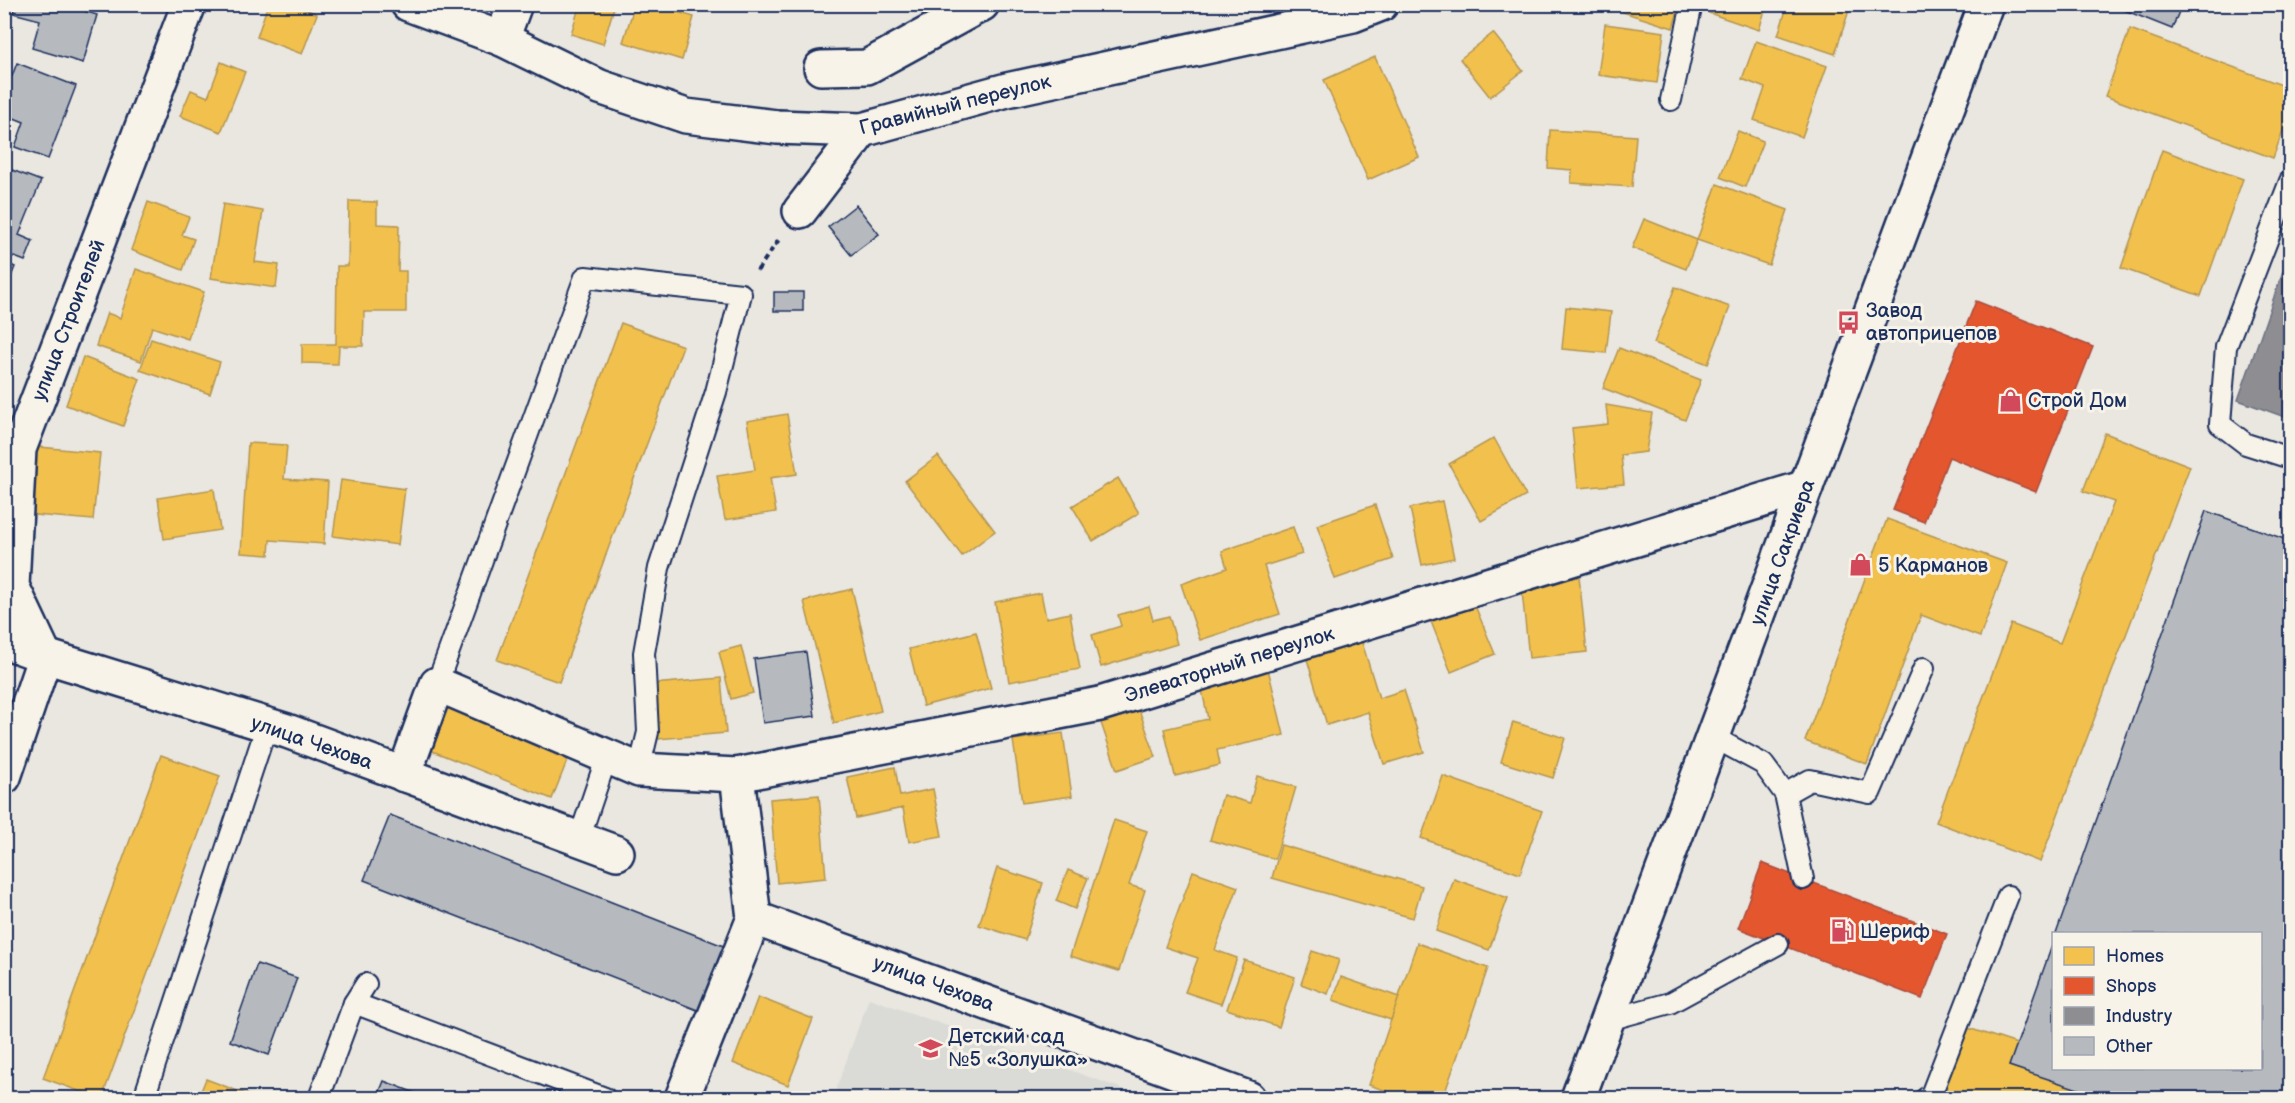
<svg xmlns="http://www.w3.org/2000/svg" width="2295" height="1103" viewBox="0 0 2295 1103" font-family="'Balsamiq Sans',sans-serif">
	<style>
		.built { fill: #dadad6 }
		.homes { fill: #f2c14e; stroke: #b29553; stroke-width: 1.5 }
		.shops { fill: #e4572e; stroke: #a84b3c; stroke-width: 1.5 }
		.industry { fill: #8d8d92; stroke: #6b7182; stroke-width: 1.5 }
		.building { fill: #b6babf; stroke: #1b2f5e; stroke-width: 1.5 }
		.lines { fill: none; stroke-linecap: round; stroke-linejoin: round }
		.lane-casing { stroke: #1b2f5e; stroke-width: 24 }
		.street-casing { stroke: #1b2f5e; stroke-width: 38 }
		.secondary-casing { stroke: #1b2f5e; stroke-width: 38 }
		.path { stroke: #1b2f5e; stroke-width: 4; stroke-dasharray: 6 4.5; stroke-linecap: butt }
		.lane { stroke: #f7f3e8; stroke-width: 20 }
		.street { stroke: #f7f3e8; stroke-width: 33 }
		.secondary { stroke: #f7f3e8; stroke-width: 33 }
		.labels { text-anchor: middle; stroke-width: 6; stroke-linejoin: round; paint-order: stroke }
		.street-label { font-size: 20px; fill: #1b2f5e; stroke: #f7f3e8 }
		.poi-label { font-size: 20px; fill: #1b2f5e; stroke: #f7f3e8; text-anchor: start }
	</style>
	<rect width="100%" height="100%" fill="#eae7e0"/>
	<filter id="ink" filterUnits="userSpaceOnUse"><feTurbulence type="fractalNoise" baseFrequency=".0167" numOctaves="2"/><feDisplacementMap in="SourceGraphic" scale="12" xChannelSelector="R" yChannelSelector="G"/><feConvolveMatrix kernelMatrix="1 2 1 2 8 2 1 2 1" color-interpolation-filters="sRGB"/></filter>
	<g filter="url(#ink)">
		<polygon class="built" points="869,998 1148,1098 833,1098"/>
		<g class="homes">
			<polygon points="268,4 292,4 317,14 302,54 257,37"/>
			<polygon points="580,4 615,4 603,44 571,34"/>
			<polygon points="635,4 651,4 694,17 682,60 623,42"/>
			<polygon points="1605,4 1680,4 1673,28 1604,6"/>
			<polygon points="1712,4 1767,4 1759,30 1709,13"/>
			<polygon points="1788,4 1851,4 1835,54 1778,35"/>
			<polygon points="1605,24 1664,32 1657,83 1598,75"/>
			<polygon points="2130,29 2290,88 2290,111 2273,158 2105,96"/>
			<polygon points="1493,33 1523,71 1490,97 1460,59"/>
			<polygon points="1756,41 1827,66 1802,137 1754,120 1765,88 1742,79"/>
			<polygon points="1375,57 1419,157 1368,180 1324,80"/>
			<polygon points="221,62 245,72 221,132 180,116 191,90 208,97"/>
			<polygon points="1550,130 1636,136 1632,187 1571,183 1572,170 1548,168"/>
			<polygon points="1738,131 1763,141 1745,187 1720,177"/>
			<polygon points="2162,150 2243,179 2201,296 2121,268"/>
			<polygon points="1717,184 1788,210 1769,265 1697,240"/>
			<polygon points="349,201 377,202 377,224 399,225 398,271 406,271 406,312 364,312 363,346 339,346 338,364 302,363 302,344 336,344 337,266 348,266"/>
			<polygon points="148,202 189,217 182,235 194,239 183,270 131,250"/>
			<polygon points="223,204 263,211 255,262 279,265 276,288 211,278"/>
			<polygon points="1644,219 1697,240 1686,269 1632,248"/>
			<polygon points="136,269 204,292 188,339 152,327 141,361 96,346 107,313 120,318"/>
			<polygon points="1675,287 1730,307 1708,364 1654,343"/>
			<polygon points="1566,307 1611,312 1606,353 1562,349"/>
			<polygon points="621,323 683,346 559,682 497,660"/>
			<polygon points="151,339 220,362 210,394 140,370"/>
			<polygon points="1619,348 1701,380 1685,420 1603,388"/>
			<polygon points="83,357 140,379 123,426 66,405"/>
			<polygon points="1606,405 1652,413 1646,452 1621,455 1624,484 1578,488 1572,428 1608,424"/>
			<polygon points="787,414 797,474 770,478 776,512 725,520 717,476 755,470 747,421"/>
			<polygon points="2105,433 2190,466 2040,862 1936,822 2011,624 2060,643 2114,502 2083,491"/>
			<polygon points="1494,438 1526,496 1481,521 1449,464"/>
			<polygon points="248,443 287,445 284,479 328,482 324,544 270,540 269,555 241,553"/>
			<polygon points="30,446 100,453 93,520 23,514"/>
			<polygon points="938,456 995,531 962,556 905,481"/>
			<polygon points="1118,478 1139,513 1093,541 1072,506"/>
			<polygon points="341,480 405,489 398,545 333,536"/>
			<polygon points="214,489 220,530 164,539 158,498"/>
			<polygon points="1442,501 1454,558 1422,565 1410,508"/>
			<polygon points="1375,505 1393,559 1335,579 1317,525"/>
			<polygon points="1887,519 2007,563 1980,637 1921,615 1867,764 1805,741"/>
			<polygon points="1293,527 1302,554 1264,566 1280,614 1200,640 1181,584 1227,568 1222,551"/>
			<polygon points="1579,576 1587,652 1529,658 1521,582"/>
			<polygon points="852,589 881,711 834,723 804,601"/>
			<polygon points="1041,593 1046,618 1070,613 1080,669 1009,682 995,602"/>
			<polygon points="1471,596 1495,654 1451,672 1428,614"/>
			<polygon points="1149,606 1153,620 1169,616 1177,644 1101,667 1092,635 1121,626 1118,615"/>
			<polygon points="976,632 991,688 923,706 909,649"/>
			<polygon points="1361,639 1379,698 1404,690 1424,752 1384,764 1368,712 1327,725 1306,656"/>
			<polygon points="741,646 753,693 731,699 719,652"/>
			<polygon points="1268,669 1284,735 1217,750 1220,765 1175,776 1164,729 1208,719 1201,685"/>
			<polygon points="721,678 726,733 658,739 653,684"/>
			<polygon points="1137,704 1156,757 1117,770 1099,717"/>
			<polygon points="447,707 569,756 552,799 430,750"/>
			<polygon points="1513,722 1565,738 1553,778 1501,762"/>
			<polygon points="1063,733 1072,796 1022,803 1013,740"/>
			<polygon points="161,755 220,776 102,1098 98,1098 43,1078"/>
			<polygon points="895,767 900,796 933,789 942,836 909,842 903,808 856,818 847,777"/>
			<polygon points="1257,776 1296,787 1275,859 1210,840 1223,795 1250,803"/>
			<polygon points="1443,776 1542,811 1520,874 1421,838"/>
			<polygon points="819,795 826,878 777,883 770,799"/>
			<polygon points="1114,820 1147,831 1129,885 1145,890 1119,971 1070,956"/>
			<polygon points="1281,845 1422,886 1413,918 1272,878"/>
			<polygon points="997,868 1043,883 1025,940 979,925"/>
			<polygon points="1068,870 1088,878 1075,909 1056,901"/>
			<polygon points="1193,871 1238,887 1215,950 1237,958 1221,1004 1185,992 1198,958 1165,947"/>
			<polygon points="1454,879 1508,898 1489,950 1436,931"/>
			<polygon points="1417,943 1488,968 1443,1098 1408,1098 1369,1085"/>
			<polygon points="1312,951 1339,960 1328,994 1301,984"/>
			<polygon points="1244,960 1295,977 1279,1027 1227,1009"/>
			<polygon points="1341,977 1399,997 1391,1020 1333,1000"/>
			<polygon points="758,997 813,1019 788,1085 733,1063"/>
			<polygon points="1959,1025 2017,1044 2009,1066 2105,1098 1933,1098"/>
			<polygon points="206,1079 256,1098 198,1098"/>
		</g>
		<g class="shops">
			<polygon points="1976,301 2093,347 2036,492 1949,457 1924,522 1893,510"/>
			<polygon points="1762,863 1947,934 1922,999 1738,928"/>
		</g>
		<polygon class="industry" points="2290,251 2290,419 2238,400"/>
		<g class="building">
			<polygon points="15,4 61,4 97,15 83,63 32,48 40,20 13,13"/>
			<polygon points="2109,4 2182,4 2172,29"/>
			<polygon points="17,63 76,86 48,159 15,147 24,122 4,114 4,74 12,76"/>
			<polygon points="4,167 41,181 19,235 33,241 25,261 4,253"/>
			<polygon points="856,205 879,234 851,255 828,227"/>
			<polygon points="4,262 15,267 4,294"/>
			<rect x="774" y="292" width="29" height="19"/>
			<polygon points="2206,511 2290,541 2290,1098 2105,1098 2009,1066 2054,940 2054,1068 2260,1068 2260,934 2056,934"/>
			<polygon points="806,652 815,716 763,723 754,659"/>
			<polygon points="390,815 726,947 700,1011 364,880"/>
			<polygon points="257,964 297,978 269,1055 230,1041"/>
			<polygon points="384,1081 428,1098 377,1098"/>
		</g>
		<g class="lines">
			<defs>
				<g id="lane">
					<polyline points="1671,100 1692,4"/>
					<polyline points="2290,181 2226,347 2220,424 2246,444 2290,458"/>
					<polyline points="437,684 585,277 741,294 716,392 659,568 644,653 648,732 639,770"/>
					<polyline points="1713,737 1763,764 1785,794 1803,879"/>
					<polyline points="1785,794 1810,780 1870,793 1924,668"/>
					<polyline points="579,839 607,756"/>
					<polyline points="354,1003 605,1098"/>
					<polyline points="1608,1020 1670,1003 1778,944"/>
					<polyline points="144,1098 267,725"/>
					<polyline points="319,1098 354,1003 366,984"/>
					<polyline points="1926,1098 1931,1095 2008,896"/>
				</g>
				<g id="street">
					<polyline points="408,4 502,39 600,87 686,116 777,127 862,130 1007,90 1353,15 1381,4"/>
					<polyline points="502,39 515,4"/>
					<polyline points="821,68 867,67 982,4"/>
					<polyline points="800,211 862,130"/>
					<polyline points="4,641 45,656 287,731 617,853"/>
					<polyline points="404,775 437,684 639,770 737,775 1100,704 1806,487"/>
					<polyline points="4,777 45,656 12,586 19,449 189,4"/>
					<polyline points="754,918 1248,1098"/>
					<polyline points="682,1098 754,918 737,775"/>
				</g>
				<polyline id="secondary" points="1578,1098 1986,4"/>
			</defs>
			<use href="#lane" class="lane-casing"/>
			<use href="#street" class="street-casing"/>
			<use href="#secondary" class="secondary-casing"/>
			<polyline class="path" points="757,271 780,238"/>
			<use href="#lane" class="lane"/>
			<use href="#street" class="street"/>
			<use href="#secondary" class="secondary"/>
		</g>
	</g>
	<defs>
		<symbol id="bus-bare" viewBox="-9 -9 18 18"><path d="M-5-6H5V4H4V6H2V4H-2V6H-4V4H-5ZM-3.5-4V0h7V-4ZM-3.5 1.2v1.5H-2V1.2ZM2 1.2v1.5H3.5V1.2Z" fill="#d1495b" stroke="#f7f3e8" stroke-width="2.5" paint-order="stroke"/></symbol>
		<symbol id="shop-bare" viewBox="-9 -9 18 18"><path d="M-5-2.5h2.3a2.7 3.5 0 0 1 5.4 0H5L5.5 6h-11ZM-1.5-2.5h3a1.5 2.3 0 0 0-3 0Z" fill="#d1495b" stroke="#f7f3e8" stroke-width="2.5" paint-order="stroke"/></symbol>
		<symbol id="fuel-bare" viewBox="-9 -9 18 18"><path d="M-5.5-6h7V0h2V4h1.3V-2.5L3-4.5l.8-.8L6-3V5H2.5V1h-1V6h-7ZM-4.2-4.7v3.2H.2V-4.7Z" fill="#d1495b" stroke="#f7f3e8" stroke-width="2.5" paint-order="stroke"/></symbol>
		<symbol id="school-bare" viewBox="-9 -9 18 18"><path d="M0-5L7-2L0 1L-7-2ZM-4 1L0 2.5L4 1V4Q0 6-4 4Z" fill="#d1495b" stroke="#f7f3e8" stroke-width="2.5" paint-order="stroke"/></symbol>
	</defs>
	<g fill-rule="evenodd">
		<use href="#bus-bare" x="1832" y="306" width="33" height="33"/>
		<use href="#shop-bare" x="1994" y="384" width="33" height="33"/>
		<use href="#shop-bare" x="1844" y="548" width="33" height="33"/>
		<use href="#fuel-bare" x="1826" y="914" width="33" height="33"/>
		<use href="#school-bare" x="914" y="1032" width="33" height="33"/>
	</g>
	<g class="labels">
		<g class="street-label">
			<text transform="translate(955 104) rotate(-14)" y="7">Гравийный переулок</text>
			<text transform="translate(68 320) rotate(-69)" y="7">улица Строителей</text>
			<text transform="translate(1782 552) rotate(-70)" y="7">улица Сакриера</text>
			<text transform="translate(1229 664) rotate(-17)" y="7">Элеваторный переулок</text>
			<text transform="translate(312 742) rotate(19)" y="7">улица Чехова</text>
			<text transform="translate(934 983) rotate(20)" y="7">улица Чехова</text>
		</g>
		<g class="poi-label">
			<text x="1866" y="317">Завод<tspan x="1866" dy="23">автоприцепов</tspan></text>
			<text x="2028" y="407">Строй Дом</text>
			<text x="1878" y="572">5 Карманов</text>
			<text x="1860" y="938">Шериф</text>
			<text x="948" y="1043">Детский сад<tspan x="948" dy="23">№5 «Золушка»</tspan></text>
		</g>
	</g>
	<rect width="2295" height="1103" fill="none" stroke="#f7f3e8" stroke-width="24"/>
	<rect x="12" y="12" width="2271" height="1079" fill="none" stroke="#1b2f5e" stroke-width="2" filter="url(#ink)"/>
	<rect x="2052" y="932" width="210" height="138" fill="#f7f3e8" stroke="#9fa5b1" stroke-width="1.5"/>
	<rect x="2064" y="947" width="30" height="18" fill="#f2c14e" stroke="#9fa5b1" stroke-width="1.5"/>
	<text x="2106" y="962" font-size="18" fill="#1b2f5e">Homes</text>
	<rect x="2064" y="977" width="30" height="18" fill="#e4572e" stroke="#9fa5b1" stroke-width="1.5"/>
	<text x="2106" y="992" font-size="18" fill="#1b2f5e">Shops</text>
	<rect x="2064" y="1007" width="30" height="18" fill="#8d8d92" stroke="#9fa5b1" stroke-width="1.5"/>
	<text x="2106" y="1022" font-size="18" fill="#1b2f5e">Industry</text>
	<rect x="2064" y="1037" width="30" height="18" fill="#b6babf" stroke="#9fa5b1" stroke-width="1.5"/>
	<text x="2106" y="1052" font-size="18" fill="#1b2f5e">Other</text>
</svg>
